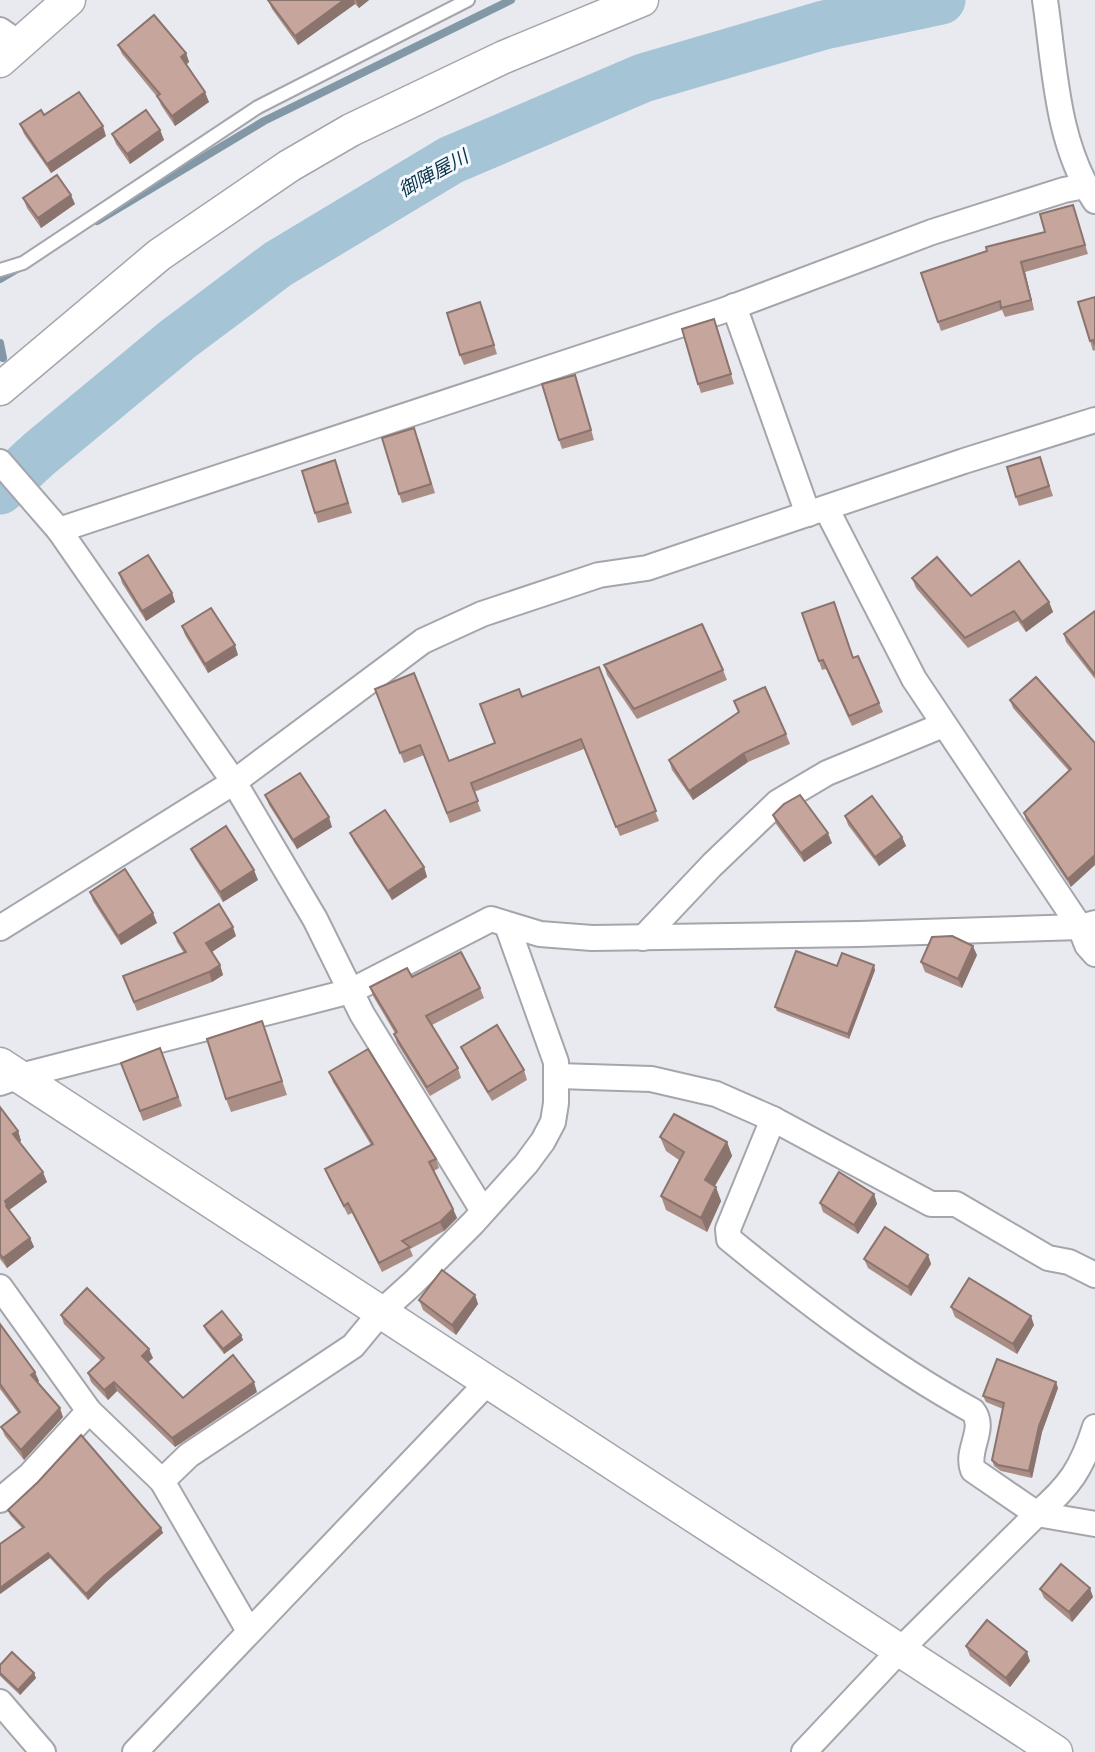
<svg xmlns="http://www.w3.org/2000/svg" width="1095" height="1752" viewBox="0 0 1095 1752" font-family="Arial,'Noto Sans JP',sans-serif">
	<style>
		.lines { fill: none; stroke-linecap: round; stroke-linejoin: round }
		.stream { stroke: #8398a6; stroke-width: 8 }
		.river { stroke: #a5c4d6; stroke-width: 49 }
		.service-casing { stroke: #a4a6ac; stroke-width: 16 }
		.minor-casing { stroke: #a4a6ac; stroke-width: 28 }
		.tertiary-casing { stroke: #a4a6ac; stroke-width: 35 }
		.service { stroke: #fff; stroke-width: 12 }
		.minor { stroke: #fff; stroke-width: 24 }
		.tertiary { stroke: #fff; stroke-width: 32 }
		.wall { fill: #aa8e86 }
		.shaded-wall { fill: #8b746d }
		.building { fill: #c6a59c; stroke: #8b746d; stroke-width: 2 }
		.labels { text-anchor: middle; stroke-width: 6; stroke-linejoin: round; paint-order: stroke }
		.water-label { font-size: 19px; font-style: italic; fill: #083447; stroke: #f5f8fe }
	</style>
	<rect width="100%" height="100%" fill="#e8eaf0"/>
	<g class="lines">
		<g class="stream">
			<polyline points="97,221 264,121 511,0"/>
			<polyline points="0,279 17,269"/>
			<polyline points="0,343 3,358"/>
		</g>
		<polyline class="river" points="0,490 39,454 178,339 278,264 451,160 643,78 824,25 941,0"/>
		<defs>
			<polyline id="service" points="0,270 23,263 258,107 468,0"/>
			<g id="minor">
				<path d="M1045 0C1055 68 1056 142 1095 201"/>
				<polyline points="0,30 20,44"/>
				<polyline points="734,306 808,514"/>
				<polyline points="0,462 59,530 234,782 315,919 362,1014 483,1211"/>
				<polyline points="826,508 914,679 1080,927 1087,945 1095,954"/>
				<polyline points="59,530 722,311 932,232 1064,190 1085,186"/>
				<polyline points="0,928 234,782 423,641 482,614 599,575 647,568 964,461 1095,420"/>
				<polyline points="643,938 712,865 778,802 827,773 943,725"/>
				<path d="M558 1076 651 1079 716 1094 773 1119 728 1229 729 1239C806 1302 886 1363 973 1411 987 1429 965 1450 973 1470L1037 1514 1095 1524"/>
				<polyline points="0,1083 20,1076 351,991 491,919 540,934 592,938 859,934 1080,927 1095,923"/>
				<polyline points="773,1119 931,1204 956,1204 1048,1258 1069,1262 1095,1275"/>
				<polyline points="0,1287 89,1411 162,1481 249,1631"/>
				<polyline points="162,1481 189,1455 353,1346 382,1311 413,1283 473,1223 526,1164 543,1141 553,1122 556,1103 556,1062 507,925"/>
				<polyline points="0,1500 30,1475 89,1411"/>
				<polyline points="0,1702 43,1752"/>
				<polyline points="135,1752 488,1382"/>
				<path d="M804 1752 900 1650 1037 1514C1070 1486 1082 1468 1095 1427"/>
			</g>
			<g id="tertiary">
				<polyline points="0,61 69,0"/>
				<polyline points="0,389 159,255 289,166 351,130 504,57 642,0"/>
				<polyline points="0,1064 1056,1752"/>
			</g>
		</defs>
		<use href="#service" class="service-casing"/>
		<use href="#minor" class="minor-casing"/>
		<use href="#tertiary" class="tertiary-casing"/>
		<use href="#service" class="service"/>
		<use href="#minor" class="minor"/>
		<use href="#tertiary" class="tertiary"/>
	</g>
	<g class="wall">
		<polygon points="268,0 369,0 359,8 355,4 298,45 272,9"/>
		<polygon points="118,45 186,53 189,62 186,65 209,102 175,126 161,105 158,98 122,54"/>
		<polygon points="44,115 106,136 51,173 24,134 20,124"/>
		<polygon points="160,130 164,140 130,164 116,144 112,134"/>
		<polygon points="23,198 75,204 41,228 27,208"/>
		<polygon points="1073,205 1088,254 1025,272 1034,310 1005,317 1002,310 941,331 938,322 1045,232"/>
		<polygon points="1095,297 1095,350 1093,351 1090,341"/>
		<polygon points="484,312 497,354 464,365 460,355"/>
		<polygon points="714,319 734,384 701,393 698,384"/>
		<polygon points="578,384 594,440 562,449 559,440"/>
		<polygon points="418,438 435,493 402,503 399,494"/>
		<polygon points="1040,457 1053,496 1019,506 1016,497"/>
		<polygon points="335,460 352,513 318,523 315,513"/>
		<polygon points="119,573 172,593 175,602 146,621 122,583"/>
		<polygon points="912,578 971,596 1049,602 1053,612 1026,632 1018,621 968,648 916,588"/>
		<polygon points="1095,611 1095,679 1066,642 1064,634"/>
		<polygon points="802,613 854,658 879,703 883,712 852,726 826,669 822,670"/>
		<polygon points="182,626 238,655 208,673 185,635"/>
		<polygon points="604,665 723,670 727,680 637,719 607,675"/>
		<polygon points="599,667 659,821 620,836 584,749 474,792 481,811 450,823 424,755 404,763 375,689 449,761 495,743 522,697"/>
		<polygon points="1010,700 1095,743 1071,887 1026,820 1024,813 1069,771 1013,708"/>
		<polygon points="734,701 786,734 790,744 748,762 693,800 672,770 669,760 739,713"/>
		<polygon points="265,795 332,827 297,849 269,805"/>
		<polygon points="773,815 832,843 804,862 776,824"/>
		<polygon points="845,816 902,837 906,846 879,866 848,825"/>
		<polygon points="350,833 424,867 427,877 392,900 354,842"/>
		<polygon points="191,849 258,880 223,902 195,858"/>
		<polygon points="90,892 157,923 121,945 93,901"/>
		<polygon points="174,933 236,936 212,952 220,965 223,975 212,982 137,1011 123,976 184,953 177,942"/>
		<polygon points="977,955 962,988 925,972 921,962"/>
		<polygon points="837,966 875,970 849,1039 777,1011 775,1007"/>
		<polygon points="412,977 480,988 484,998 432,1025 458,1068 461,1078 430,1096 397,1043 394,1034 395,1033 373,996 370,987"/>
		<polygon points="262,1021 287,1095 231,1112 226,1099"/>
		<polygon points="461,1047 524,1070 527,1080 492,1101 465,1056"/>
		<polygon points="160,1048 182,1106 143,1121 121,1063"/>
		<polygon points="329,1072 436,1159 439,1168 434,1171 453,1209 457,1218 444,1231 410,1249 413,1256 382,1272 352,1213 348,1215 329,1179 325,1169 371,1145 333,1082"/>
		<polygon points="0,1107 18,1131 21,1141 19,1142 47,1182 9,1210 30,1238 34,1247 7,1268 0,1259"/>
		<polygon points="660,1137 727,1142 732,1156 715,1186 721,1201 707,1232 666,1210 661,1196 679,1160 666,1151"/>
		<polygon points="874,1194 877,1204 858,1234 823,1212 820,1203"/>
		<polygon points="928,1255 931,1264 911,1296 868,1268 864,1259"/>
		<polygon points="475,1295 478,1304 456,1335 423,1310 419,1300"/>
		<polygon points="951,1307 1034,1325 1017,1354 955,1317"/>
		<polygon points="61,1315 153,1358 148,1362 183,1398 257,1392 175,1447 117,1391 108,1400 91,1382 88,1373 101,1361 64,1324"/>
		<polygon points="0,1324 39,1381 38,1382 63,1417 24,1460 5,1436 1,1427 18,1413 0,1389"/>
		<polygon points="204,1326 241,1335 243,1340 224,1354 206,1331"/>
		<polygon points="1058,1388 1042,1432 1032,1478 1001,1471 994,1466 992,1460 1003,1409 986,1402 983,1396"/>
		<polygon points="8,1510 161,1528 163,1533 106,1582 88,1600 50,1558 0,1594 22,1528 10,1515"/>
		<polygon points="1040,1589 1093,1597 1072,1622 1044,1598"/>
		<polygon points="966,1646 1030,1661 1010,1687 970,1656"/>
		<polygon points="0,1665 36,1678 20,1695 0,1676"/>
	</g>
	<g class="shaded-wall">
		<polygon points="344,0 354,0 355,4 298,45 295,36"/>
		<polygon points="356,0 369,0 359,8"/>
		<polygon points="186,53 189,62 184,66 181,57"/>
		<polygon points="205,92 209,102 175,126 172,116"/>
		<polygon points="103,126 106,136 51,173 47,164"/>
		<polygon points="160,130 164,140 130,164 127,154"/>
		<polygon points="71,195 75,204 41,228 38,218"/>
		<polygon points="1021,262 1025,272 1034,310 1031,300"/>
		<polygon points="172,593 175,602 146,621 142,611"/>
		<polygon points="1049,602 1053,612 1026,632 1022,622"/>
		<polygon points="235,645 238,655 208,673 205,664"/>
		<polygon points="744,753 748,762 693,800 689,791"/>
		<polygon points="329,817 332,827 297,849 293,840"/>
		<polygon points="828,833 832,843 804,862 801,853"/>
		<polygon points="902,837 906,846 879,866 875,857"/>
		<polygon points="1095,855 1095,865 1071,887 1068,879"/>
		<polygon points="424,867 427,877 392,900 388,891"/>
		<polygon points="254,870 258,880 223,902 220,892"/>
		<polygon points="153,913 157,923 121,945 118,936"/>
		<polygon points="233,927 236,936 210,953 206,943"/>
		<polygon points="973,946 977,955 962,988 958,979"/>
		<polygon points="220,965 223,975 212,982 209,972"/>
		<polygon points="874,965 875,970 849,1039 848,1034"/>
		<polygon points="18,1131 21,1141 17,1144 13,1134"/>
		<polygon points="727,1142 732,1156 710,1194 705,1180"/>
		<polygon points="43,1172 47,1182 9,1210 6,1206 5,1201"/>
		<polygon points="716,1187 721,1201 707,1232 701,1218"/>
		<polygon points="874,1194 877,1204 858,1234 854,1225"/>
		<polygon points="453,1209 457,1218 444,1231 440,1222"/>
		<polygon points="30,1238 34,1247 7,1268 3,1258"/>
		<polygon points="928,1255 931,1264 911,1296 908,1287"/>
		<polygon points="475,1295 478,1304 456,1335 452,1325"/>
		<polygon points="1031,1316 1034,1325 1017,1354 1013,1344"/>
		<polygon points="241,1335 243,1340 224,1354 223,1349"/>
		<polygon points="149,1349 153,1358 145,1365 142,1356"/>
		<polygon points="35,1372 39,1381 35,1384 31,1375"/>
		<polygon points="114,1382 117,1391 108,1400 104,1390"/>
		<polygon points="254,1382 257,1392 175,1447 172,1438"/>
		<polygon points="1056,1382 1058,1388 1042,1432 1032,1478 1029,1471 1039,1426"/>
		<polygon points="60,1408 63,1417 24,1460 21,1450"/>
		<polygon points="161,1528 163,1533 106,1582 88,1600 86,1594 104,1576"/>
		<polygon points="48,1553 50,1558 0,1594 0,1588"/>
		<polygon points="1090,1588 1093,1597 1072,1622 1069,1612"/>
		<polygon points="1027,1652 1030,1661 1010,1687 1006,1678"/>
		<polygon points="34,1673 36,1678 20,1695 18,1690"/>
	</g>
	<g class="building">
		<polygon points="268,0 344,0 295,36"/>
		<polygon points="154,15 186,53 181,57 205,92 172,116 157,96 160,94 118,45"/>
		<polygon points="79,92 103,126 47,164 20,124 41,110 44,115"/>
		<polygon points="146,110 160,130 127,154 112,134"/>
		<polygon points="57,175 71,195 38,218 23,198"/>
		<polygon points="1073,205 1085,245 1021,262 1031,300 1001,308 1000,301 938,322 921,273 987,251 986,247 1045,232 1040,214"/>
		<polygon points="1095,297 1095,345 1093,340 1090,341 1078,302"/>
		<polygon points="480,302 494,345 460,355 447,313"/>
		<polygon points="714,319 731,374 698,384 682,329"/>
		<polygon points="575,375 591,430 559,440 542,384"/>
		<polygon points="414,428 431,484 399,494 382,438"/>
		<polygon points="1040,457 1049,486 1016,497 1007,467"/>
		<polygon points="335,460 348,503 315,513 302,471"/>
		<polygon points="148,555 172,593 142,611 119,573"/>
		<polygon points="937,557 971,596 1019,561 1049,602 1022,622 1014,611 965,638 912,578"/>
		<polygon points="834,602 853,658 858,656 879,703 849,716 823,660 819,661 802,613"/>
		<polygon points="211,608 235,645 205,664 182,626"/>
		<polygon points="1095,611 1095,675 1064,634"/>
		<polygon points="702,624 723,670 634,709 604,665"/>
		<polygon points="599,667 656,811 616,827 581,739 471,783 478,801 447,813 420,745 400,753 375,689 414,673 449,761 495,743 480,704 519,689 522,697"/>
		<polygon points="1036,677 1095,743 1095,855 1068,879 1024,813 1071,769 1010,700"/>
		<polygon points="765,687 786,734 744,753 689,791 669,760 739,712 734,701"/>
		<polygon points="300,773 329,817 293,840 265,795"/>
		<polygon points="800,795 828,833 801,853 773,815 784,804"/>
		<polygon points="872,796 902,837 875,857 845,816"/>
		<polygon points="385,810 424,867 388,891 350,833"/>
		<polygon points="226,826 254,870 220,892 191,849"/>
		<polygon points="125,869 153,913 118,936 90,892"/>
		<polygon points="219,904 233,927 206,943 220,965 209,972 134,1002 123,976 186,952 174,933"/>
		<polygon points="952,936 973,946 958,979 921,962 932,937"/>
		<polygon points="796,951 837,966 842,953 874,965 848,1034 775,1007"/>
		<polygon points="461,952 480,988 426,1016 458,1068 427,1087 394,1034 397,1032 370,987 407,968 412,977"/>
		<polygon points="262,1021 282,1081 226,1099 207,1039"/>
		<polygon points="497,1025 524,1070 488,1092 461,1047"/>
		<polygon points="160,1048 178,1097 140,1111 121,1063"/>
		<polygon points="368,1049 436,1159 429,1162 453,1209 440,1222 402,1241 410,1247 379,1263 348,1203 344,1206 325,1169 373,1144 329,1072"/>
		<polygon points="0,1107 18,1131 13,1134 43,1172 5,1201 7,1205 6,1206 30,1238 3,1258 0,1254"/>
		<polygon points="674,1114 727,1142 705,1180 716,1187 701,1218 661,1196 684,1152 660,1137"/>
		<polygon points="839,1172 874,1194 854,1225 820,1203"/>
		<polygon points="885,1227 928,1255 908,1287 864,1259"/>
		<polygon points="442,1270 475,1295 452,1325 419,1300"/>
		<polygon points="969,1278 1031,1316 1013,1344 951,1307"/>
		<polygon points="87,1288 149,1349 142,1356 183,1398 233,1355 254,1382 172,1438 114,1382 104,1390 88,1373 104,1358 61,1315"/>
		<polygon points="222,1311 241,1335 223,1349 204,1326"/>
		<polygon points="0,1324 35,1372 31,1375 60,1408 21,1450 1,1427 20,1412 0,1384"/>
		<polygon points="997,1359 1056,1382 1039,1426 1029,1471 998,1465 992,1460 1004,1403 983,1396"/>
		<polygon points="81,1435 161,1528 104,1576 86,1594 48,1553 0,1588 0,1544 24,1527 8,1510 38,1482"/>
		<polygon points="1061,1564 1090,1588 1069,1612 1040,1589"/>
		<polygon points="987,1620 1027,1652 1006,1678 966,1646"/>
		<polygon points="12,1652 34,1673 18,1690 0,1673 0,1665"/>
	</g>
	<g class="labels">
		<g class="water-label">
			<text transform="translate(433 173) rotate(-29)" y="7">御陣屋川</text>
		</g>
	</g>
</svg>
